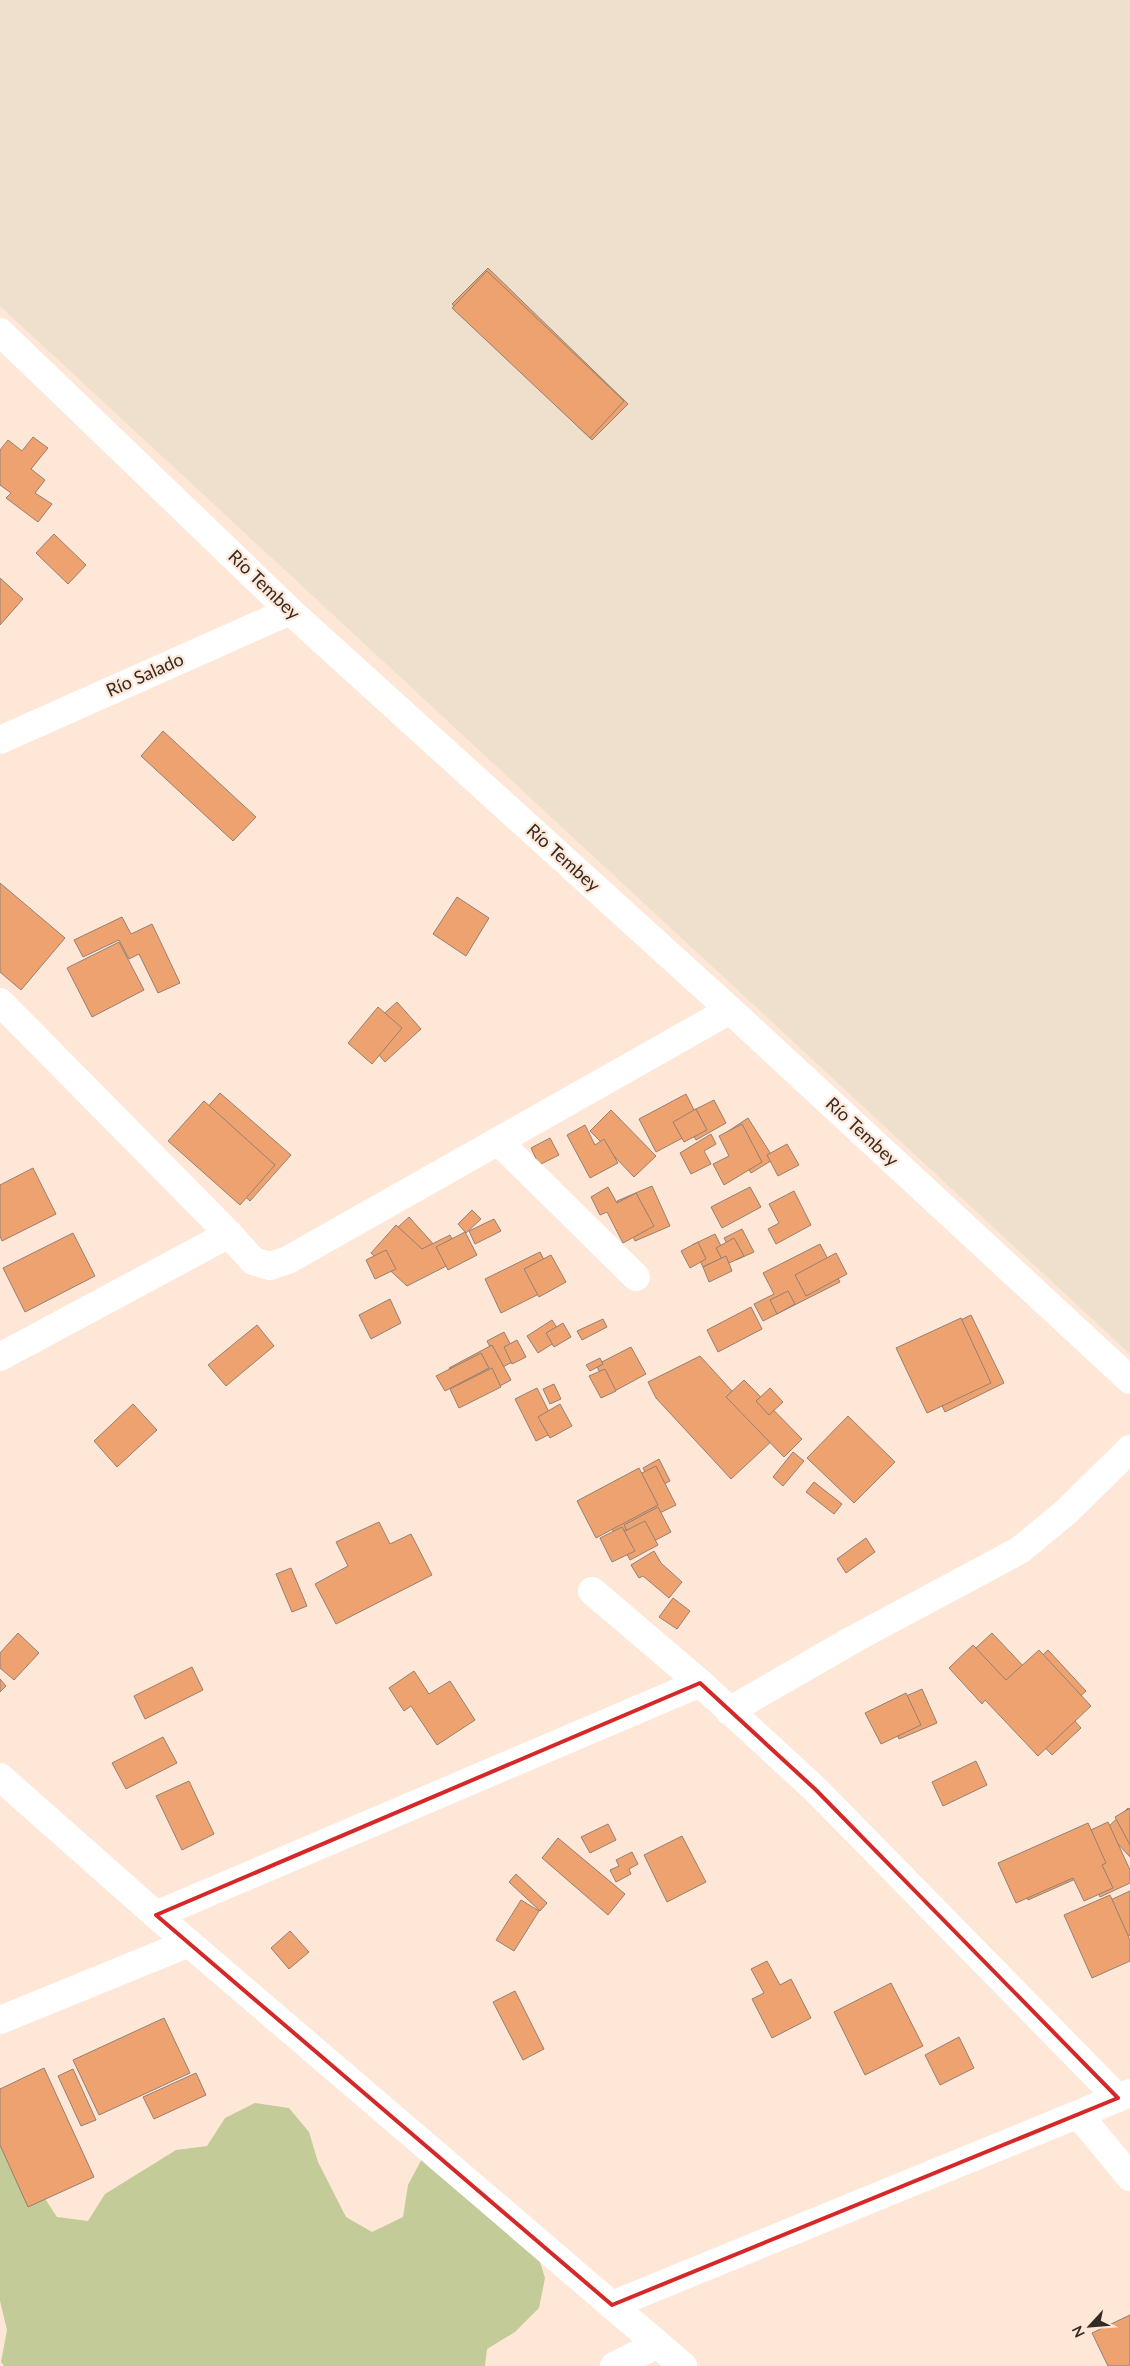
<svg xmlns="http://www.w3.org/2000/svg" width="1130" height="2366" viewBox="0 0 1130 2366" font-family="Lato,sans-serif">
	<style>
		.industrial { fill: #eee0cd }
		.green { fill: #c3cb98 }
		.building { fill: #eea26f; stroke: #958072 }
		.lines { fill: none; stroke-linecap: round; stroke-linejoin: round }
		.minor { stroke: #fff; stroke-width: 28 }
		.marked { fill: none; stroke: #d62828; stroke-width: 4; stroke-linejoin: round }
		.labels { text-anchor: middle; stroke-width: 4.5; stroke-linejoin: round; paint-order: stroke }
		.street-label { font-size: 18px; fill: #342b25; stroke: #ffe7d8 }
	</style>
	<rect width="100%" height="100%" fill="#ffe7d8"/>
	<polygon class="industrial" points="0,0 1130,0 1130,1354 0,306"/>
	<polygon class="green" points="0,2093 40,2191 57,2217 88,2221 105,2194 176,2150 207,2146 225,2118 255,2103 289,2108 309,2132 318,2162 346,2217 372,2232 403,2217 408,2185 425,2153 536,2249 545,2278 539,2308 515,2332 487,2349 485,2366 4,2366 1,2362 7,2330 0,2301"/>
	<g class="building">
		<polygon points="488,268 628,404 592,440 452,304"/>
		<polygon points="487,271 624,401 590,438 452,308"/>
		<polygon points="33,437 48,448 31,469 45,480 35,493 52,504 38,522 6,498 11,493 0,485 0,450 8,440 22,451"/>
		<polygon points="54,534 86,565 68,584 36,553"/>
		<polygon points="0,578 23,599 0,625"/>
		<polygon points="163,731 256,817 233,841 141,756"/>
		<polygon points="0,883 65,938 21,990 0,972"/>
		<polygon points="457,897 489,918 466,956 433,934"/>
		<polygon points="122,917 131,934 152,924 180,983 158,993 139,954 129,959 119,940 83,957 74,940"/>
		<polygon points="119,942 144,990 92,1017 67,968"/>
		<polygon points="397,1002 421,1029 385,1062 361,1034"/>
		<polygon points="378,1007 402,1028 372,1064 348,1043"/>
		<polygon points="220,1093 291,1155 250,1201 180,1138"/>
		<polygon points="686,1094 694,1110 714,1100 726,1123 696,1140 692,1133 656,1152 639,1119"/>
		<polygon points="204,1101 275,1165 240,1205 168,1141"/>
		<polygon points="696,1109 707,1130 684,1142 673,1122"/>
		<polygon points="611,1110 656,1156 634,1177 614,1156 601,1167 588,1152 601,1142 590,1131"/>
		<polygon points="748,1118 774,1159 751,1173 727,1132"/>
		<polygon points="742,1124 762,1162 724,1185 713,1164 729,1156 719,1136"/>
		<polygon points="585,1125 595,1145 604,1139 618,1163 590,1178 567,1135"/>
		<polygon points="711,1134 716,1144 704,1151 711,1164 691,1174 680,1153"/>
		<polygon points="550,1138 559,1155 539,1165 531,1148"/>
		<polygon points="787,1144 799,1165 778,1176 767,1155"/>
		<polygon points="33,1168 56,1214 2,1241 0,1236 0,1185"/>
		<polygon points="652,1186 670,1226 635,1241 617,1201"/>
		<polygon points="608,1187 617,1203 636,1193 654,1226 623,1243 607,1212 600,1215 591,1197"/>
		<polygon points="750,1187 761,1207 722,1228 711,1207"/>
		<polygon points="794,1191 811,1225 776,1244 768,1229 779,1223 769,1204"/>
		<polygon points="472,1210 481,1219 466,1233 458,1224"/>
		<polygon points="409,1217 436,1247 407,1273 381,1243"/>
		<polygon points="494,1219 501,1231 475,1244 469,1231"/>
		<polygon points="396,1225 422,1249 450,1235 462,1258 407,1286 371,1253"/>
		<polygon points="742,1229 754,1252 736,1260 724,1238"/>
		<polygon points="465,1232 477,1255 448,1270 436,1247"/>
		<polygon points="73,1233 95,1276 25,1312 3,1268"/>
		<polygon points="715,1234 726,1256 703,1267 692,1245"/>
		<polygon points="734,1238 744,1256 725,1265 716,1248"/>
		<polygon points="698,1242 706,1259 690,1268 681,1251"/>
		<polygon points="820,1244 840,1282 763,1321 754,1304 774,1294 763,1273"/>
		<polygon points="386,1250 396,1269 375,1279 366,1260"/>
		<polygon points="540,1252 557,1285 501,1313 485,1279"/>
		<polygon points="836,1253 847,1274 806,1296 795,1275"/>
		<polygon points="551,1255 566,1282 539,1297 524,1269"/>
		<polygon points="726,1256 732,1271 709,1282 703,1267"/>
		<polygon points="788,1291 795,1304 777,1314 770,1300"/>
		<polygon points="390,1299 401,1323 371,1339 359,1315"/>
		<polygon points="751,1307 762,1329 718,1352 707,1330"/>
		<polygon points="971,1315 1004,1383 945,1412 912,1344"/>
		<polygon points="961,1318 991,1383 927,1413 896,1348"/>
		<polygon points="603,1319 607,1327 582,1340 577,1331"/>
		<polygon points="552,1320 563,1337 538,1353 527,1336"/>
		<polygon points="563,1323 571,1337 554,1347 546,1333"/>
		<polygon points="257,1325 274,1346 226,1386 208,1365"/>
		<polygon points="504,1332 518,1359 501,1368 487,1341"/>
		<polygon points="517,1340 526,1357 512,1364 504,1347"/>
		<polygon points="492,1345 511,1380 468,1403 449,1368"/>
		<polygon points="631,1347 646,1374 611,1393 596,1365"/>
		<polygon points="481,1353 489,1368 445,1391 436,1376"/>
		<polygon points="700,1356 775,1438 731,1479 656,1398 648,1382"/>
		<polygon points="600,1358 603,1364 590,1371 586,1365"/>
		<polygon points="492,1368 501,1387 459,1408 450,1389"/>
		<polygon points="605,1369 616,1391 601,1398 589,1376"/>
		<polygon points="744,1380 802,1439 784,1457 726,1397"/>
		<polygon points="554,1384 561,1399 550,1404 543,1389"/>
		<polygon points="537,1388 558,1430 536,1441 515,1399"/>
		<polygon points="770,1388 783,1402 769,1415 756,1401"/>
		<polygon points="133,1404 157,1430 117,1467 94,1441"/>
		<polygon points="560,1404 572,1426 550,1438 538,1417"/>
		<polygon points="848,1416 895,1462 854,1503 807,1458"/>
		<polygon points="793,1452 804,1461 783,1486 773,1477"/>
		<polygon points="659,1459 670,1481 654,1489 643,1468"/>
		<polygon points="656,1466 676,1505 615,1535 596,1496"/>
		<polygon points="639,1468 658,1505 596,1538 577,1501"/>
		<polygon points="814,1482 842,1504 834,1514 806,1492"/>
		<polygon points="658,1507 671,1532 637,1550 624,1525"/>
		<polygon points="645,1521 658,1545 630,1560 617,1535"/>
		<polygon points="379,1522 390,1544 411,1534 432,1575 336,1624 315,1584 348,1566 336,1542"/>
		<polygon points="622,1527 635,1551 612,1562 600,1538"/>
		<polygon points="866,1538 875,1552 846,1573 837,1559"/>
		<polygon points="654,1551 661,1563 682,1582 669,1598 643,1576 639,1578 631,1565"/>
		<polygon points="291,1568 307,1606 292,1612 276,1574"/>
		<polygon points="673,1598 690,1611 677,1629 659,1617"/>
		<polygon points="18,1633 39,1653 14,1680 0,1668 0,1653"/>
		<polygon points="992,1633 1027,1670 1048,1650 1086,1691 1065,1710 1081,1728 1052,1755 963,1660"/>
		<polygon points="973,1645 1006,1680 1039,1650 1091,1706 1038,1756 985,1700 982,1704 949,1668"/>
		<polygon points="192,1667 203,1690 145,1719 134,1696"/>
		<polygon points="414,1671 429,1694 450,1681 475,1720 437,1745 411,1706 404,1711 389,1688"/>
		<polygon points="0,1679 6,1686 0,1692"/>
		<polygon points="922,1689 937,1723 899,1739 884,1706"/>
		<polygon points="906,1693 921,1725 881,1744 865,1713"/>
		<polygon points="163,1737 177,1763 126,1789 112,1763"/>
		<polygon points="976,1761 987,1785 943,1806 932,1782"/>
		<polygon points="189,1781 214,1834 182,1850 156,1796"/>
		<polygon points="1128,1808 1130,1810 1130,1857 1105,1830"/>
		<polygon points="1130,1808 1130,1845 1115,1817"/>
		<polygon points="1108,1822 1130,1870 1130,1883 1100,1897 1089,1873 1028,1900 1012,1867"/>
		<polygon points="1088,1823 1106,1863 1102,1865 1113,1888 1084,1901 1073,1878 1016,1903 998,1863"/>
		<polygon points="608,1824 616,1840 590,1853 581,1837"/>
		<polygon points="682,1836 706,1882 667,1902 644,1855"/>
		<polygon points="558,1838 625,1894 608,1915 542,1858"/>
		<polygon points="632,1852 638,1864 629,1869 631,1874 616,1882 610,1870 619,1866 616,1860"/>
		<polygon points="516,1874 547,1903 540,1911 509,1882"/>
		<polygon points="1130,1891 1130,1935 1121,1939 1110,1915 1085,1927 1080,1914"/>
		<polygon points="1110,1895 1130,1940 1130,1961 1092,1978 1064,1915"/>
		<polygon points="521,1900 539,1911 514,1951 496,1940"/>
		<polygon points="290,1931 309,1952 289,1969 271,1948"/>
		<polygon points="767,1961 780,1985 791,1979 811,2018 772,2038 752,1999 764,1993 751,1969"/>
		<polygon points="891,1983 923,2046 865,2075 834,2012"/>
		<polygon points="515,1991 544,2049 523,2060 493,2002"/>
		<polygon points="164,2018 190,2073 99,2115 73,2060"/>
		<polygon points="959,2037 974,2068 940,2085 925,2055"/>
		<polygon points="44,2068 94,2177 28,2207 0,2145 0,2089"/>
		<polygon points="73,2069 96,2120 81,2126 58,2076"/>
		<polygon points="196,2073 206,2095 154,2119 143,2097"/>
		<polygon points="1130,2315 1130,2366 1108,2366 1092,2333"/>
	</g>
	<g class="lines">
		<g class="minor">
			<polyline points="0,332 290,611 730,1010 1130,1380"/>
			<polyline points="0,740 290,611"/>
			<polyline points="0,1002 229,1234 253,1261 270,1266 288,1260 730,1010"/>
			<polyline points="499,1142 636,1277"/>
			<polyline points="0,1357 229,1234"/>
			<polyline points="592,1591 700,1683 816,1790 1118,2098"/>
			<polyline points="729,1711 854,1639 1020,1550 1066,1512 1130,1449"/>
			<polyline points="0,1777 156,1915 683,2366"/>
			<polyline points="156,1915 700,1683"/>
			<polyline points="0,2020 189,1943"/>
			<polyline points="1079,2115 1130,2177"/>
			<polyline points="612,2305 1130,2093"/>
			<polyline points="614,2366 658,2344"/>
		</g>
	</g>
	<path class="marked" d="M700 1683 816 1790 1118 2098 612 2305 156 1915Z"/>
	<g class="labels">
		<g class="street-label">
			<text transform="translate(264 585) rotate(44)" y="6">Río Tembey</text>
			<text transform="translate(145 675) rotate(-24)" y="6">Río Salado</text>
			<text transform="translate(563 858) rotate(42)" y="6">Río Tembey</text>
			<text transform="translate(862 1132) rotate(43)" y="6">Río Tembey</text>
		</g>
	</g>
	<g transform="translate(1090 2326) rotate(244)" stroke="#ffe7d8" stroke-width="4" paint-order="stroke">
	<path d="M0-4L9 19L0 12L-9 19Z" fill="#342b25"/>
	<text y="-8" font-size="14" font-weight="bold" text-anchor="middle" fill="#342b25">N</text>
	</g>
</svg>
